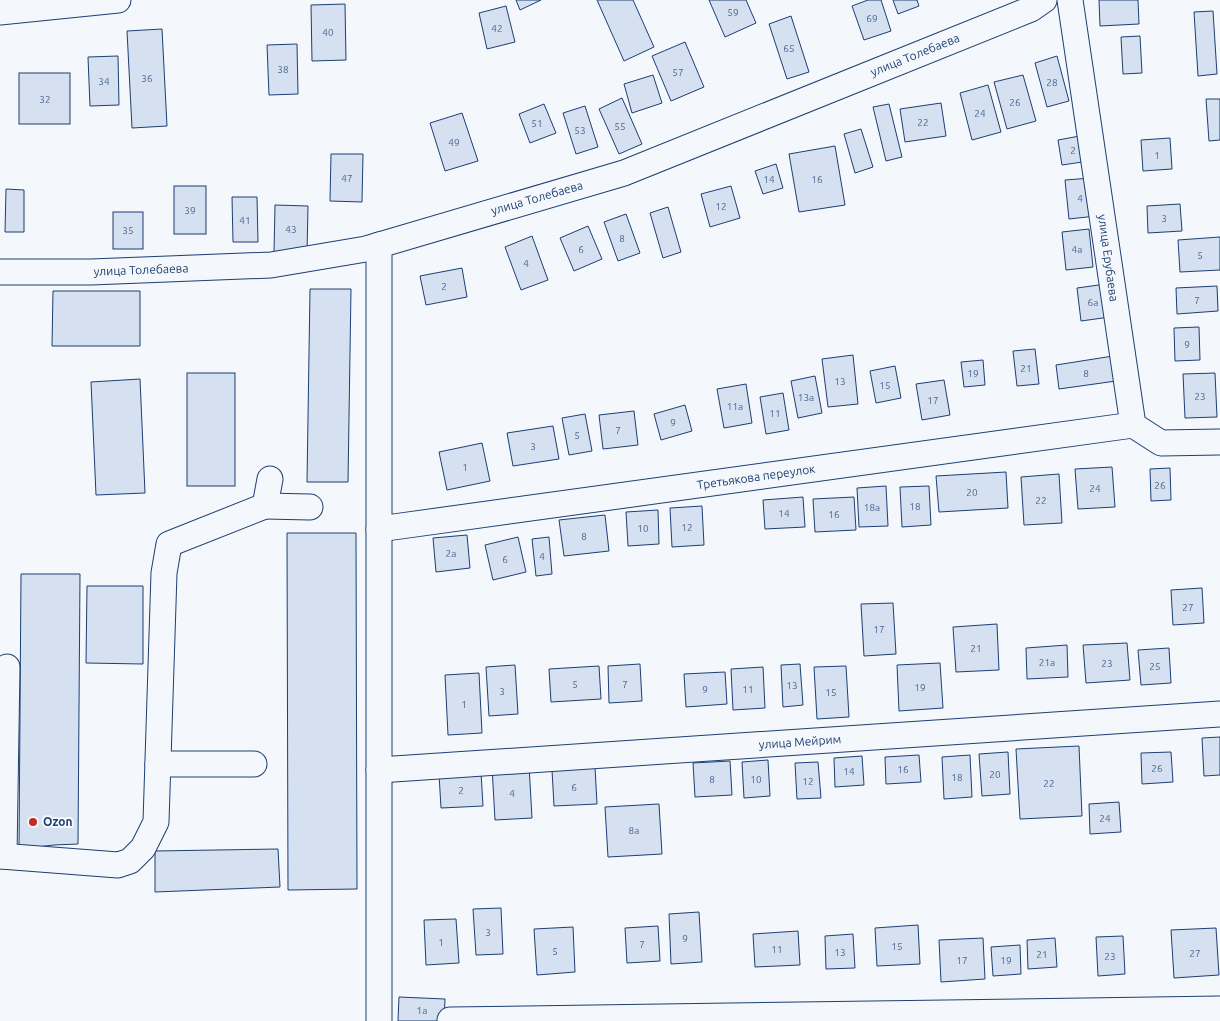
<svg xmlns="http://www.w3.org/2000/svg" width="1220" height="1021" viewBox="0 0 1220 1021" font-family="Ubuntu,sans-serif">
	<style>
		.building { fill: #d5e0f0; stroke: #1d3f73 }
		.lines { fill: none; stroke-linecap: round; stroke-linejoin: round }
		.minor-casing { stroke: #1d3f73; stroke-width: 27 }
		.minor { stroke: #f4f7fb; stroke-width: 25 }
		.poi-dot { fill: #c62828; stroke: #f4f7fb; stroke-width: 2 }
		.labels { text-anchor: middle; stroke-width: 4; stroke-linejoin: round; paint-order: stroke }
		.number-label { font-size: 10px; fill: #4b6792 }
		.street-label { font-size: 12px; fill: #1d3f73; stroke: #f4f7fb }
		.poi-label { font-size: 12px; font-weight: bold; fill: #1d3f73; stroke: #f4f7fb; text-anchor: start }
	</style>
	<rect width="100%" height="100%" fill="#f4f7fb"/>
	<g class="building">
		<polygon points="516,0 541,0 520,10"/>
		<polygon points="597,0 633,0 654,47 624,61"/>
		<polygon points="709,0 746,0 756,23 725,37"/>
		<polygon points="868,0 881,0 891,31 864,40 852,6"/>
		<polygon points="893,0 917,0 919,6 898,14"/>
		<polygon points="1099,0 1138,0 1139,24 1100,26"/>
		<polygon points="345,4 346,60 312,61 311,5"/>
		<polygon points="506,6 515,42 487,49 479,13"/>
		<polygon points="1213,11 1217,74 1198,76 1194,12"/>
		<polygon points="791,16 809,72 787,79 769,24"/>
		<polygon points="162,29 167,126 132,128 127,31"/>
		<polygon points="1140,36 1142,73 1123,74 1121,37"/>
		<polygon points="685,42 704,87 671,101 652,56"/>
		<polygon points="297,44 298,94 269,95 267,45"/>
		<polygon points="118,56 119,105 90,106 88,57"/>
		<polygon points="1057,56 1069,101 1047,107 1035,63"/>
		<rect x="19" y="73" width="51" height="51"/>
		<polygon points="653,75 662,103 632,113 624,84"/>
		<polygon points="1023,75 1036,121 1007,129 994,82"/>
		<polygon points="988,85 1001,132 972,140 960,93"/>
		<polygon points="622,98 642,144 619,154 599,109"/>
		<polygon points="1206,99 1220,99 1220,140 1209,141"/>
		<polygon points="941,103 946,136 905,142 900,109"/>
		<polygon points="544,104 556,133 530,143 519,114"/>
		<polygon points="889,104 902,157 886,161 873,107"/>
		<polygon points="585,106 598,147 576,154 563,113"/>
		<polygon points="462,113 478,161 445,171 430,123"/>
		<polygon points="861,129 873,167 855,173 844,134"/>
		<polygon points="1085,135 1089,161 1062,165 1058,140"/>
		<polygon points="1170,138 1172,169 1143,171 1141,140"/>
		<polygon points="835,146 845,205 799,212 789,154"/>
		<polygon points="331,154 363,154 362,202 330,201"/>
		<polygon points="776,164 783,188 763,194 755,171"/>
		<polygon points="1091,178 1096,216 1069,219 1065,180"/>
		<rect x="174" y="186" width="32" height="48"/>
		<polygon points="731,186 740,218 710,227 701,194"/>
		<polygon points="6,189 24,190 24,232 5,232"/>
		<polygon points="232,197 257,197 258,242 233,242"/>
		<polygon points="1180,204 1182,231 1148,233 1147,206"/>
		<polygon points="275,205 308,206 307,254 274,253"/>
		<polygon points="668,207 681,252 663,258 650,213"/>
		<rect x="113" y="212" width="30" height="37"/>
		<polygon points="626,214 640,253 618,261 604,222"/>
		<polygon points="588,226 602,259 574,271 560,238"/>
		<polygon points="1089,229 1093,267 1066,270 1062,232"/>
		<polygon points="532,236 548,280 521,290 505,247"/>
		<polygon points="1220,237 1220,270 1180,272 1178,240"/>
		<polygon points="462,268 467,297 426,305 420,276"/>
		<polygon points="1106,284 1110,317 1081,321 1077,288"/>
		<polygon points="1217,286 1218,311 1177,314 1176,288"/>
		<polygon points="310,289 351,289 348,482 307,482"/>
		<polygon points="53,291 140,291 140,346 52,346"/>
		<polygon points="1199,327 1200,360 1175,361 1174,328"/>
		<polygon points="1035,349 1039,384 1017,386 1013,351"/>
		<polygon points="853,355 858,404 828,407 822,359"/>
		<polygon points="1113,356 1116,381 1059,389 1056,365"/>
		<polygon points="983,360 985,385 964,387 961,362"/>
		<polygon points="895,366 901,398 876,403 870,371"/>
		<rect x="187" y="373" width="48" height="113"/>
		<polygon points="1215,373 1217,417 1185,418 1183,374"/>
		<polygon points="815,376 822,413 798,418 791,381"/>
		<polygon points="140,379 145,493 96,495 91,382"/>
		<polygon points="944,380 950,415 922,420 916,384"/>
		<polygon points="746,384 752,423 724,428 717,389"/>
		<polygon points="783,393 789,430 766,434 760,397"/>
		<polygon points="685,405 692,431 661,440 654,414"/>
		<polygon points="634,411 638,445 603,449 599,415"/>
		<polygon points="585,414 592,451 569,455 562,418"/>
		<polygon points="553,426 559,459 513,466 507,433"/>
		<polygon points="482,443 490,481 447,490 439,452"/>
		<polygon points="1112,467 1115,507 1078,509 1075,469"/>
		<polygon points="1170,468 1171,500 1151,501 1150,469"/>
		<polygon points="1006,472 1008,508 939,512 936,476"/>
		<polygon points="1059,474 1062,523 1024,525 1021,477"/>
		<polygon points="886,486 888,526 859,527 857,488"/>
		<polygon points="929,486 931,525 902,527 900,487"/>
		<polygon points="803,497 805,527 765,529 763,500"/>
		<polygon points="854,497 856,530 815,532 813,499"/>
		<polygon points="702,506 704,545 672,547 670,508"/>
		<polygon points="658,510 659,544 628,546 626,512"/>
		<polygon points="605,515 609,551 564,556 559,520"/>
		<polygon points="287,533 356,533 357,889 288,890"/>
		<polygon points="467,535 470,568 436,572 433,538"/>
		<polygon points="518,537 526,572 493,580 485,545"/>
		<polygon points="549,537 552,574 536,576 532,539"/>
		<polygon points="21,574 80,574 78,844 54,845 19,849"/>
		<polygon points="87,586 143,586 143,664 86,663"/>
		<polygon points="1202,588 1204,623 1173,625 1171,590"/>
		<polygon points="893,603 896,654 864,656 861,604"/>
		<polygon points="997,624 999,670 956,672 953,627"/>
		<polygon points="1127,643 1130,680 1086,683 1083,645"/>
		<polygon points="1067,645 1068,677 1027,679 1026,648"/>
		<polygon points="1169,648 1171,683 1141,685 1138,650"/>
		<polygon points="940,663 943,708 899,711 897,665"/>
		<polygon points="640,664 642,701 609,703 608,666"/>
		<polygon points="800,664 803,705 783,707 781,665"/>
		<polygon points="515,665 518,714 489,716 486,667"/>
		<polygon points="599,666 601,699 551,702 549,669"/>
		<polygon points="846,666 849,717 817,719 814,667"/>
		<polygon points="763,667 765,708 733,710 731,669"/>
		<polygon points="725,672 727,704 686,707 684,674"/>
		<polygon points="479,673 482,733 448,735 445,675"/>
		<polygon points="1220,737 1220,775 1204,776 1202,738"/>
		<polygon points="1079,746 1082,816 1020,819 1016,749"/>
		<polygon points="1008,752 1010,794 982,796 979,754"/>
		<polygon points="1171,752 1173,782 1142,784 1141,753"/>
		<polygon points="919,755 921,782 886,784 885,757"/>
		<polygon points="970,755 972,797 944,799 942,757"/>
		<polygon points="862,756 864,785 835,787 834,758"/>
		<polygon points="768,760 770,796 744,798 742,762"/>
		<polygon points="730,761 732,795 695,797 693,763"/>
		<polygon points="818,762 821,798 797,799 795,763"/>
		<polygon points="529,765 532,818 495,820 492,767"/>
		<polygon points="595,767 597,804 554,806 552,770"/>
		<polygon points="481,772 483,806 441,808 439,774"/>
		<polygon points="1119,802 1121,832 1090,834 1089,804"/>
		<polygon points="659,804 662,854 608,857 605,807"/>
		<polygon points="278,849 280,887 155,892 155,851"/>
		<polygon points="501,908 503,954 476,955 473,909"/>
		<polygon points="699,912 702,962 671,964 669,914"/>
		<polygon points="456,919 459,963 426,965 424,920"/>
		<polygon points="918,925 920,964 877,966 875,928"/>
		<polygon points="658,926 660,961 627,963 625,928"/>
		<polygon points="573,927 575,972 537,975 534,929"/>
		<polygon points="1216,928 1219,975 1174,978 1171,930"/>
		<polygon points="798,931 800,965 755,967 753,934"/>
		<polygon points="853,934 855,968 826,969 825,936"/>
		<polygon points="1123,936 1125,974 1098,976 1096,937"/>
		<polygon points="983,938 985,979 941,982 939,940"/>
		<polygon points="1055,938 1057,967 1028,969 1027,940"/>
		<polygon points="1020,945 1021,974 993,976 991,947"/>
		<polygon points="399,997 445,999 444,1021 398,1021"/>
	</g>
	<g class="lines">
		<defs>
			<g id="minor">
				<polyline points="1070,0 1133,425 1161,443 1220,442"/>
				<polyline points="0,12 118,0"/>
				<polyline points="0,272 91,272 271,265 366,249 624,173 1031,9 1044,0"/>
				<polyline points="265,506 310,507"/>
				<polyline points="379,529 1133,425"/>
				<polyline points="158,764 254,764"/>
				<polyline points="379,770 1220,714"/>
				<polyline points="0,856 118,865 130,861 143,848 156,822 164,573 169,544 265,506 270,479"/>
				<polyline points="4,856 7,667"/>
				<polyline points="379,1021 379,245"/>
				<polyline points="450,1021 450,1020 1220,1009"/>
			</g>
		</defs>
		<use href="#minor" class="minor-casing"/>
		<use href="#minor" class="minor"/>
	</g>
	<circle class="poi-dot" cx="33" cy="822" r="5"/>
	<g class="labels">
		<g class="number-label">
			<text x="733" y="16">59</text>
			<text x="872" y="22">69</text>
			<text x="497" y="32">42</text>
			<text x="328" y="36">40</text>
			<text x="789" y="52">65</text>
			<text x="283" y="73">38</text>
			<text x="678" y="76">57</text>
			<text x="147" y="82">36</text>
			<text x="104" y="85">34</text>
			<text x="1052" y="86">28</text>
			<text x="45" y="103">32</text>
			<text x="1015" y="106">26</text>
			<text x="980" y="117">24</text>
			<text x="923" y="126">22</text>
			<text x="537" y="127">51</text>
			<text x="620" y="130">55</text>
			<text x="580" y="134">53</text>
			<text x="454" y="146">49</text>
			<text x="1073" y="154">2</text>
			<text x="1157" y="159">1</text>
			<text x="347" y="182">47</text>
			<text x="769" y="183">14</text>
			<text x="817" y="183">16</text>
			<text x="1080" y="202">4</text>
			<text x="721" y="210">12</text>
			<text x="190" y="214">39</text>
			<text x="1164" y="222">3</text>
			<text x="245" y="224">41</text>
			<text x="291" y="233">43</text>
			<text x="128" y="234">35</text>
			<text x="622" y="242">8</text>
			<text x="581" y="253">6</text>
			<text x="1077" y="253">4а</text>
			<text x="1200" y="259">5</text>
			<text x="526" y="267">4</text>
			<text x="444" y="290">2</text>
			<text x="1197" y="304">7</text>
			<text x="1093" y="306">6а</text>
			<text x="1187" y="348">9</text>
			<text x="1026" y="372">21</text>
			<text x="973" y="377">19</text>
			<text x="1086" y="377">8</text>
			<text x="840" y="385">13</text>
			<text x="885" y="389">15</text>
			<text x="1200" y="400">23</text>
			<text x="806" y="401">13а</text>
			<text x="933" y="404">17</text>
			<text x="735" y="410">11а</text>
			<text x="775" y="417">11</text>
			<text x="673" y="426">9</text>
			<text x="618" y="434">7</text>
			<text x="577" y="439">5</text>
			<text x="533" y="450">3</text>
			<text x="465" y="471">1</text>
			<text x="1160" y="489">26</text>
			<text x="1095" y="492">24</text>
			<text x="972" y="496">20</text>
			<text x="1041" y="504">22</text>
			<text x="915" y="510">18</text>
			<text x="872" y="511">18а</text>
			<text x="784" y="517">14</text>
			<text x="834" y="518">16</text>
			<text x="687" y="531">12</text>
			<text x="643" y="532">10</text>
			<text x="584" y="540">8</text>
			<text x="451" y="557">2а</text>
			<text x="542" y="560">4</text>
			<text x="505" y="563">6</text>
			<text x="1188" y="611">27</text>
			<text x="879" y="633">17</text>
			<text x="976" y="652">21</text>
			<text x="1047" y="666">21а</text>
			<text x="1107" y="667">23</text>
			<text x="1155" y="670">25</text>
			<text x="575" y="688">5</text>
			<text x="625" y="688">7</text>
			<text x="792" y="689">13</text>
			<text x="920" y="691">19</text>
			<text x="705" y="693">9</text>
			<text x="748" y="693">11</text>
			<text x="502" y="695">3</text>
			<text x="831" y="696">15</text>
			<text x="464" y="708">1</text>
			<text x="1157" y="772">26</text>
			<text x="903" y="773">16</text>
			<text x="849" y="775">14</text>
			<text x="995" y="778">20</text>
			<text x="957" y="781">18</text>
			<text x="712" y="783">8</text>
			<text x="756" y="783">10</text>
			<text x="808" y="785">12</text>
			<text x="1049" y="787">22</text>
			<text x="574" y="791">6</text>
			<text x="461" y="794">2</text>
			<text x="512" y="797">4</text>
			<text x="1105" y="822">24</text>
			<text x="634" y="834">8а</text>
			<text x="488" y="936">3</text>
			<text x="685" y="942">9</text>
			<text x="441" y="946">1</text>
			<text x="642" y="948">7</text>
			<text x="897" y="950">15</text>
			<text x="777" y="953">11</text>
			<text x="555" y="955">5</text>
			<text x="840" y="956">13</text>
			<text x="1195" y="957">27</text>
			<text x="1042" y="958">21</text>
			<text x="1110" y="960">23</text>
			<text x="962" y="964">17</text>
			<text x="1006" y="964">19</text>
			<text x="422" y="1014">1а</text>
		</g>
		<g class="street-label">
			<text transform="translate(915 55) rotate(-22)" y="4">улица Толебаева</text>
			<text transform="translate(537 198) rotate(-16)" y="4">улица Толебаева</text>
			<text transform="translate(1108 258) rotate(82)" y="4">улица Ерубаева</text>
			<text transform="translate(141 270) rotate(-2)" y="4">улица Толебаева</text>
			<text transform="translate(756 477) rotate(-8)" y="4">Третьякова переулок</text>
			<text transform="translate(800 742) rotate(-4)" y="4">улица Мейрим</text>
		</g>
		<g class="poi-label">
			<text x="43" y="826">Ozon</text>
		</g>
	</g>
</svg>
